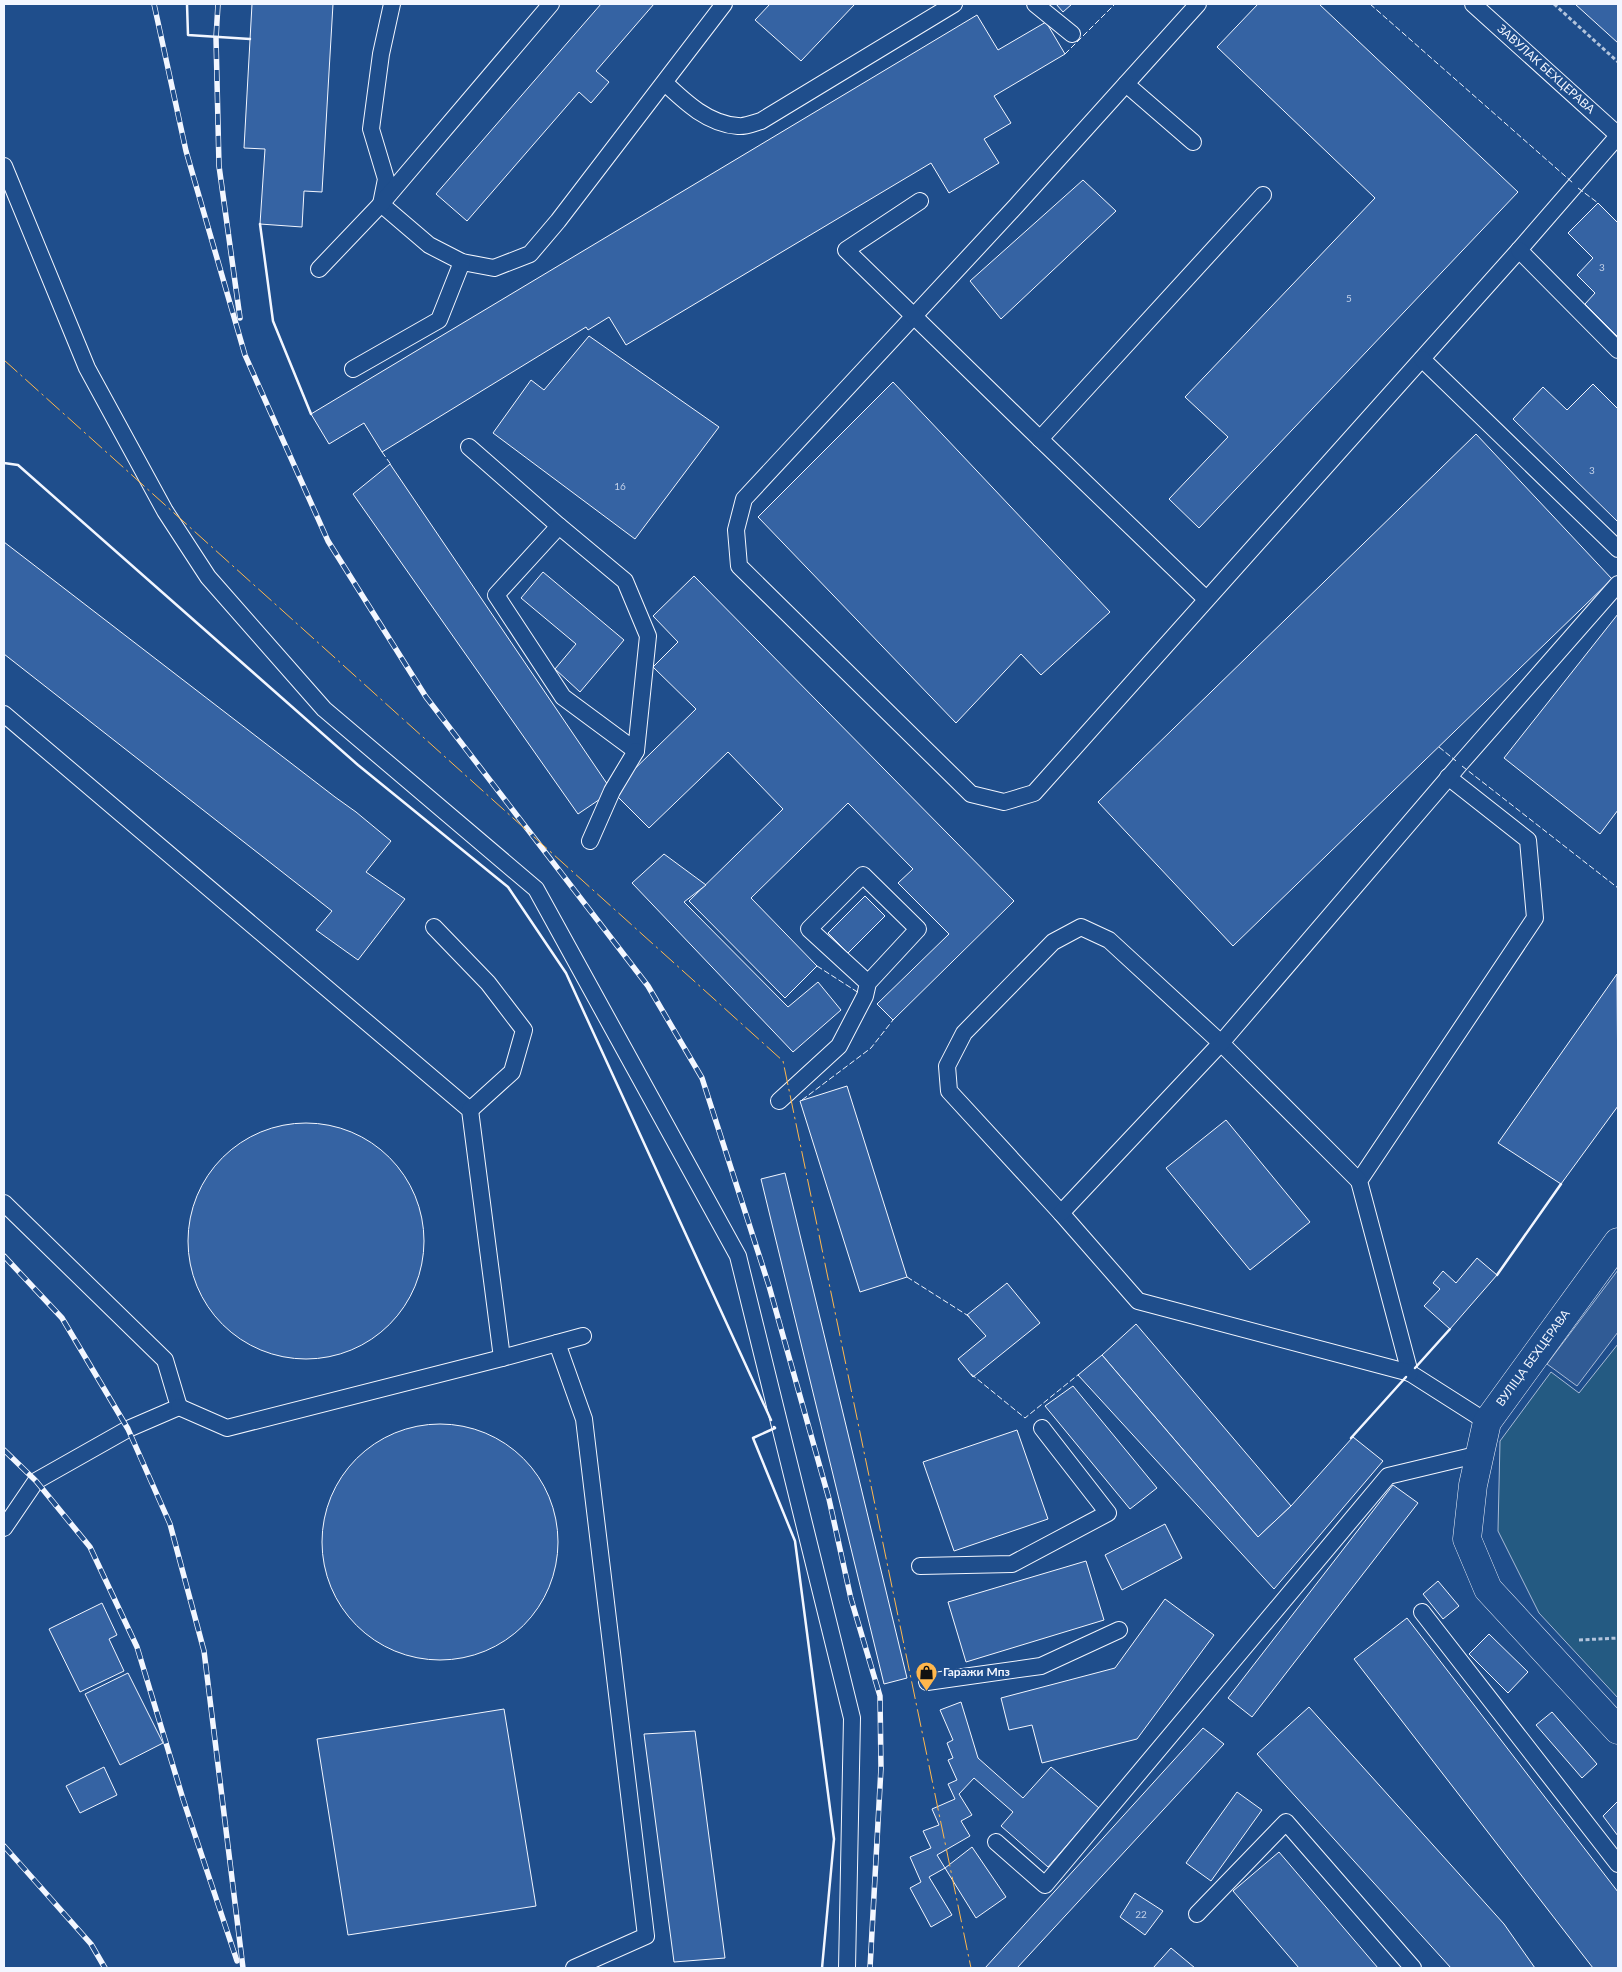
<svg xmlns="http://www.w3.org/2000/svg" width="1622" height="1972" viewBox="0 0 1622 1972" font-family="Lato,sans-serif">
	<style>
		.green { fill: #245a82; stroke: #a8bbd7 }
		.parking { fill: #305b95; stroke: #a8bbd7 }
		.building { fill: #3563a3; stroke: #f2f6ff }
		.lines { fill: none; stroke-linecap: round; stroke-linejoin: round }
		.lane-casing { stroke: #f2f6ff; stroke-width: 18 }
		.street-casing { stroke: #f2f6ff; stroke-width: 29 }
		.path { stroke: #b3c4dc; stroke-width: 3; stroke-dasharray: 4 2.5; stroke-linecap: butt }
		.lane { stroke: #1f4e8c; stroke-width: 16 }
		.street { stroke: #1f4e8c; stroke-width: 28 }
		.rail-casing { stroke: #f2f6ff; stroke-width: 5.5 }
		.rail { stroke: #1f4e8c; stroke-width: 4; stroke-dasharray: 11; stroke-linecap: butt }
		.fence { stroke: #f2f6ff; stroke-width: 1; stroke-dasharray: 6 2.5; stroke-linecap: butt }
		.wall { stroke: #f2f6ff; stroke-width: 2.5 }
		.power { stroke: #ffb74d; stroke-width: 1; stroke-dasharray: 18 4 2.5 4; stroke-linecap: butt }
		.labels { text-anchor: middle; stroke-width: 4; stroke-linejoin: round; paint-order: stroke }
		.number-label { font-size: 10px; fill: #c3d1e8 }
		.street-label { font-size: 12px; fill: #f2f6ff; stroke: #1f4e8c }
		.poi-label { font-size: 12px; font-weight: bold; fill: #f2f6ff; stroke: #1f4e8c; text-anchor: start }
	</style>
	<rect width="100%" height="100%" fill="#1f4e8c"/>
	<polygon class="green" points="1618,1344 1618,1698 1539,1613 1498,1531 1500,1441 1551,1372 1579,1393"/>
	<polygon class="parking" points="1618,1270 1618,1332 1577,1386 1547,1364"/>
	<g class="building">
		<polygon points="252,4 333,4 322,192 304,191 302,227 260,224 265,149 244,148"/>
		<polygon points="601,4 654,4 596,71 609,82 591,103 579,92 467,221 436,194"/>
		<polygon points="770,4 855,4 801,61 755,20"/>
		<polygon points="1056,4 1072,4 1063,12"/>
		<polygon points="1258,4 1319,4 1518,192 1199,528 1169,499 1228,437 1185,397 1375,198 1217,47"/>
		<polygon points="1575,4 1618,4 1618,43"/>
		<polygon points="977,15 998,50 1046,22 1065,54 994,96 1011,123 984,139 999,163 949,193 931,163 626,345 609,317 588,330 586,327 382,452 364,423 329,444 311,414"/>
		<polygon points="1083,180 1116,211 1001,319 970,281"/>
		<polygon points="1598,203 1618,223 1618,337 1585,304 1595,293 1577,275 1593,258 1568,233"/>
		<polygon points="589,336 719,427 635,539 493,433 531,380 544,390"/>
		<polygon points="893,382 1110,612 1041,675 1021,654 956,723 758,517"/>
		<polygon points="1593,384 1618,409 1618,522 1513,419 1543,387 1567,410"/>
		<polygon points="1476,434 1612,579 1233,946 1098,802"/>
		<polygon points="390,464 612,791 578,814 353,494"/>
		<polygon points="4,542 335,797 356,812 391,841 366,872 405,899 358,960 316,930 332,911 4,654"/>
		<polygon points="543,572 624,640 580,692 555,669 576,644 521,598"/>
		<polygon points="694,576 1014,901 893,1020 877,1004 949,934 898,883 913,869 848,803 751,898 817,966 785,998 689,901 783,809 728,752 649,828 612,791 696,709 653,667 678,642 653,616"/>
		<polygon points="1618,614 1618,810 1600,834 1504,758"/>
		<polygon points="664,854 706,885 684,902 788,1007 818,982 841,1010 793,1052 632,883"/>
		<polygon points="865,896 885,916 848,953 828,933"/>
		<polygon points="1617,974 1618,1106 1561,1184 1498,1143"/>
		<polygon points="847,1086 907,1277 860,1292 800,1101"/>
		<polygon points="1226,1120 1310,1222 1250,1270 1166,1168"/>
		<circle cx="306" cy="1241" r="118"/>
		<polygon points="785,1173 907,1678 884,1684 761,1179"/>
		<polygon points="1477,1258 1497,1275 1450,1329 1424,1306 1440,1289 1433,1283 1443,1271 1456,1283"/>
		<polygon points="1007,1283 1040,1323 973,1377 958,1359 986,1336 967,1315"/>
		<polygon points="1136,1324 1291,1506 1258,1537 1102,1355"/>
		<polygon points="1102,1355 1258,1537 1291,1506 1353,1437 1383,1461 1274,1589 1078,1375"/>
		<polygon points="1073,1386 1157,1488 1130,1509 1045,1406"/>
		<circle cx="440" cy="1542" r="118"/>
		<polygon points="1017,1430 1048,1519 954,1551 923,1462"/>
		<polygon points="1393,1485 1418,1503 1252,1717 1228,1698"/>
		<polygon points="1165,1524 1182,1558 1122,1590 1105,1555"/>
		<polygon points="1086,1561 1104,1620 966,1662 948,1602"/>
		<polygon points="1438,1581 1459,1606 1443,1619 1423,1594"/>
		<polygon points="1165,1599 1214,1635 1137,1739 1042,1763 1032,1725 1009,1730 1001,1698 1115,1668"/>
		<polygon points="102,1603 117,1635 109,1639 124,1671 80,1692 49,1629"/>
		<polygon points="1407,1618 1618,1892 1618,1968 1593,1968 1354,1659"/>
		<polygon points="1489,1634 1528,1672 1508,1693 1469,1654"/>
		<polygon points="128,1673 163,1743 120,1765 85,1694"/>
		<polygon points="961,1702 978,1758 1023,1798 1051,1767 1099,1808 1048,1867 1001,1826 1013,1812 974,1778 959,1794 972,1815 961,1821 970,1836 937,1855 945,1868 929,1877 952,1915 931,1927 910,1888 921,1882 910,1857 931,1848 923,1831 939,1825 932,1809 955,1799 948,1784 957,1780 948,1760 953,1758 947,1743 953,1740 940,1710"/>
		<polygon points="1309,1707 1504,1924 1535,1968 1451,1968 1257,1754"/>
		<polygon points="504,1709 536,1906 348,1935 317,1739"/>
		<polygon points="1552,1712 1597,1764 1582,1778 1536,1725"/>
		<polygon points="1203,1728 1224,1744 1017,1968 985,1968"/>
		<polygon points="695,1731 725,1958 674,1962 644,1734"/>
		<polygon points="104,1767 117,1795 80,1813 66,1786"/>
		<polygon points="1237,1792 1262,1810 1211,1881 1186,1863"/>
		<polygon points="1618,1801 1618,1836 1603,1816"/>
		<polygon points="972,1847 1006,1897 976,1918 945,1868"/>
		<polygon points="1279,1852 1378,1968 1299,1968 1233,1891"/>
		<polygon points="1135,1893 1163,1911 1145,1935 1120,1917"/>
		<polygon points="1171,1948 1195,1968 1153,1968"/>
	</g>
	<g class="lines">
		<defs>
			<g id="lane">
				<polyline points="392,4 381,54 371,129 386,179 381,204 429,245 462,262 494,268 530,254 558,221 724,4"/>
				<polyline points="1035,4 1072,34"/>
				<polyline points="1198,4 1016,206 744,499 736,530 739,566 971,794 1004,802 1034,793 1519,250 1618,136"/>
				<polyline points="1473,4 1618,135"/>
				<path d="M665 83C685 102 708 124 738 126 745 127 754 123 761 121L954 4"/>
				<polyline points="1126,84 1193,142"/>
				<polyline points="4,166 87,368 165,511 208,577 324,709 536,889 738,1256 852,1718 847,1968"/>
				<polyline points="920,201 846,250 1040,439 1263,195"/>
				<polyline points="1519,250 1618,350"/>
				<polyline points="319,269 381,204 551,4"/>
				<polyline points="1422,359 1618,549"/>
				<polyline points="353,369 439,320 462,262"/>
				<polyline points="1040,439 1206,599"/>
				<polyline points="469,447 559,526"/>
				<polygon points="559,526 625,581 648,636 636,751 563,697 496,595"/>
				<polyline points="4,714 470,1110 502,1358"/>
				<polyline points="1448,777 1528,840 1535,918 1359,1181 1410,1373 1487,1422"/>
				<polyline points="590,841 612,791 636,751"/>
				<polyline points="434,927 488,983 524,1030 512,1072 470,1110"/>
				<polyline points="779,1101 839,1046 865,996 868,983 918,929 863,875 809,929 868,983"/>
				<polyline points="1359,1181 1221,1043 1109,940 1081,927 1053,942 964,1033 947,1066 949,1091 1061,1213 1138,1301 1410,1373"/>
				<polyline points="4,1203 165,1360 179,1407 128,1429 36,1481 4,1528"/>
				<polyline points="1061,1213 1221,1043 1460,764 1618,584"/>
				<polyline points="557,1343 584,1419 646,1936 574,1968"/>
				<polyline points="179,1407 227,1428 502,1358 583,1336"/>
				<polyline points="920,1566 1012,1564 1108,1513 1042,1428"/>
				<polyline points="1422,1612 1618,1864"/>
				<polyline points="927,1682 1041,1666 1119,1630"/>
				<polyline points="996,1842 1045,1885 1388,1476 1480,1454"/>
				<polyline points="1197,1914 1286,1822 1413,1968"/>
			</g>
			<polyline id="street" points="1618,1242 1487,1422 1473,1485 1467,1539 1488,1589 1618,1730"/>
		</defs>
		<use href="#lane" class="lane-casing"/>
		<use href="#street" class="street-casing"/>
		<g class="path">
			<polyline points="1554,4 1618,62"/>
			<polyline points="1579,1640 1618,1638"/>
		</g>
		<use href="#lane" class="lane"/>
		<use href="#street" class="street"/>
		<defs>
			<g id="rail">
				<polyline points="154,4 186,151 245,355 328,541 426,697 648,986 702,1078 769,1286 829,1499 851,1599 880,1696 881,1768 870,1968"/>
				<polyline points="218,4 216,38 219,166 240,318"/>
				<polyline points="4,1256 62,1318 128,1429 170,1524 204,1651 243,1968"/>
				<polyline points="4,1450 36,1481 90,1547 137,1647 183,1799 237,1961"/>
				<polyline points="4,1846 91,1944 105,1968"/>
			</g>
		</defs>
		<use href="#rail" class="rail-casing"/>
		<use href="#rail" class="rail"/>
		<g class="fence">
			<polyline points="1370,4 1573,183"/>
			<polyline points="1065,54 1115,4"/>
			<polyline points="1578,188 1598,203"/>
			<polyline points="382,452 392,466"/>
			<polyline points="1439,747 1456,761"/>
			<polyline points="1462,766 1618,888"/>
			<polyline points="817,966 859,993"/>
			<polyline points="802,1100 871,1048 893,1020 891,1018"/>
			<polyline points="907,1277 970,1317"/>
			<polyline points="971,1374 1025,1418 1079,1374"/>
		</g>
		<g class="wall">
			<polyline points="187,4 188,35 250,39"/>
			<polyline points="260,224 273,321 311,414"/>
			<polyline points="4,463 18,465 358,765 508,887 566,973 771,1420"/>
			<polyline points="1497,1275 1561,1184"/>
			<polyline points="1415,1368 1450,1329"/>
			<polyline points="774,1427 775,1428 753,1438 795,1541 834,1839 822,1968"/>
			<polyline points="1351,1438 1406,1377"/>
		</g>
		<polyline class="power" points="4,360 783,1061 971,1968"/>
	</g>
	<defs>
		<symbol id="shop-pin" viewBox="-11 -11 22 30"><path d="M0 17L-7.5 6A9.5 9.5 0 1 1 7.5 6Z" fill="#ffb74d" stroke="#1f4e8c"/><path d="M-5-2.5h2.3a2.7 3.5 0 0 1 5.4 0H5L5.5 6h-11ZM-1.5-2.5h3a1.5 2.3 0 0 0-3 0Z" fill="#111"/></symbol>
	</defs>
	<g fill-rule="evenodd">
		<use href="#shop-pin" x="914" y="1660" width="25" height="34"/>
	</g>
	<g class="labels">
		<g class="number-label">
			<text x="1602" y="271">3</text>
			<text x="1349" y="302">5</text>
			<text x="1592" y="474">3</text>
			<text x="620" y="490">16</text>
			<text x="1141" y="1918">22</text>
		</g>
		<g class="street-label">
			<text transform="translate(1546 69) rotate(42)" y="4">ЗАВУЛАК БЕХЦЕРАВА</text>
			<text transform="translate(1533 1358) rotate(-54)" y="4">ВУЛІЦА БЕХЦЕРАВА</text>
		</g>
		<g class="poi-label">
			<text x="943" y="1676">Гаражи Мпз</text>
		</g>
	</g>
	<rect width="1622" height="1972" fill="none" stroke="#f2f6ff" stroke-width="10"/>
</svg>
